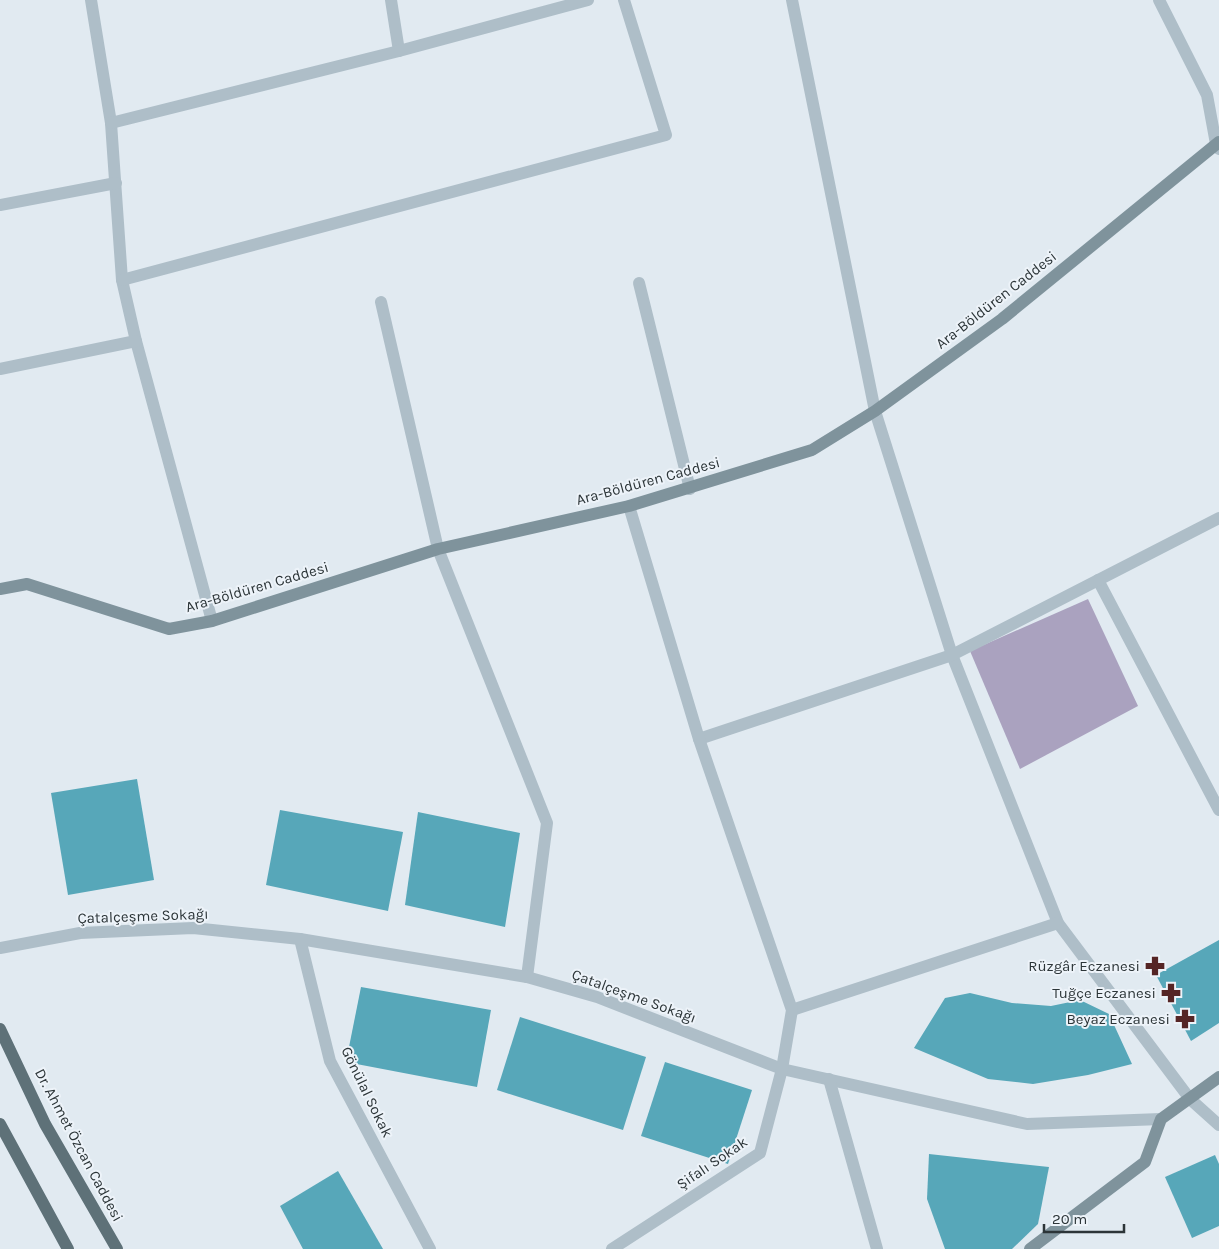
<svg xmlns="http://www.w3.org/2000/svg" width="1219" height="1249" viewBox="0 0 1219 1249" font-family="Karla,sans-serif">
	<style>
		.green { fill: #aaa2bf }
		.building { fill: #57a7b9 }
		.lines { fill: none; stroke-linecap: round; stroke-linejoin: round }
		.street { stroke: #aebec8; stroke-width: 12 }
		.secondary { stroke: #7f939c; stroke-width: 12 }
		.primary { stroke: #5e7178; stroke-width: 12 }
		.labels { text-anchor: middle; stroke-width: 4; stroke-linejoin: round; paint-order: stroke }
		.street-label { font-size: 15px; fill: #2c3538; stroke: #edf3f9 }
		.poi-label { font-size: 15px; fill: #2c3538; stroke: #edf3f9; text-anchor: end }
	</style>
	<rect width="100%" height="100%" fill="#e1eaf1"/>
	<polygon class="green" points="1088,599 1138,706 1020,769 970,651"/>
	<g class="building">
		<polygon points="137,779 154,880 68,895 51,793"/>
		<polygon points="280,810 403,832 388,911 266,885"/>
		<polygon points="418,812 520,833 505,927 405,905"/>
		<polygon points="1219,940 1219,1023 1191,1041 1156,975"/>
		<polygon points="361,987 491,1010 477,1087 346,1062"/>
		<polygon points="970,993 1012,1003 1051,1006 1080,1000 1109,1014 1132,1064 1088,1075 1033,1084 988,1079 914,1048 945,998"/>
		<polygon points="520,1017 646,1057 623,1130 497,1090"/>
		<polygon points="665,1062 752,1090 728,1164 641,1136"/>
		<polygon points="929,1154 1049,1167 1038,1224 1012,1249 945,1249 927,1199"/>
		<polygon points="1215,1155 1219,1164 1219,1226 1192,1238 1165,1177"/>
		<polygon points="338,1171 383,1249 303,1249 280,1206"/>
	</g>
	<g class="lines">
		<g class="street">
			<polyline points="91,0 111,123 122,280 136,341 212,621"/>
			<polyline points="391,0 399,51"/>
			<polyline points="792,0 875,411 952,655 1058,923 1190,1099 1219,1125"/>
			<polyline points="1159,0 1207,95 1216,144 1219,149"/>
			<polyline points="111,123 399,51 588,0"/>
			<polyline points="0,205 116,183"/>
			<polyline points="122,280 666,135 624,0"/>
			<polyline points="639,283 690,489"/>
			<polyline points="381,302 438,549 547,823 527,977"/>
			<polyline points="0,369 136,341"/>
			<polyline points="1098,580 1219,810"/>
			<polyline points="699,739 952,655 1219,518"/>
			<polyline points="300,939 330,1061 430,1249"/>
			<polyline points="0,948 80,933 193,928 300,939 527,977 597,997 782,1069 1027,1124 1161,1119"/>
			<polyline points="792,1010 1058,923"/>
			<polyline points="829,1079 877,1249"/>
			<polyline points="612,1249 760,1153 782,1069 792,1010 699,739 629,506"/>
		</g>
		<g class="secondary">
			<polyline points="0,589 27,584 169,629 212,621 438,549 629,506 812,450 875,411 1002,319 1219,142"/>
			<polyline points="1030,1249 1145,1162 1161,1119 1219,1077"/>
		</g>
		<g class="primary">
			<polyline points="0,1029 45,1124 117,1249"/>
			<polyline points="0,1124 68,1249"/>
		</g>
	</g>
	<defs>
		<symbol id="pharmacy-bare" viewBox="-9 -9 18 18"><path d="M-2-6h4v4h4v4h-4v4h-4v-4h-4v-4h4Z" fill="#552525" stroke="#edf3f9" stroke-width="2.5" paint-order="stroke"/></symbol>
	</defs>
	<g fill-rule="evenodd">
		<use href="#pharmacy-bare" x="1141" y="952" width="28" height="28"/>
		<use href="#pharmacy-bare" x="1157" y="979" width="28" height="28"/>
		<use href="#pharmacy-bare" x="1171" y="1005" width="28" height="28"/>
	</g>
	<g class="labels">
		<g class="street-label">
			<text transform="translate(996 300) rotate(-38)" y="5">Ara-Böldüren Caddesi</text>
			<text transform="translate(648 481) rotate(-15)" y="5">Ara-Böldüren Caddesi</text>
			<text transform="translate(257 587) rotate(-16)" y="5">Ara-Böldüren Caddesi</text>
			<text transform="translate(143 916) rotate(-2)" y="5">Çatalçeşme Sokağı</text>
			<text transform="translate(634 996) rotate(20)" y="5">Çatalçeşme Sokağı</text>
			<text transform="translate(367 1092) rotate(64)" y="5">Gönülal Sokak</text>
			<text transform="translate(79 1145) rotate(62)" y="5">Dr. Ahmet Özcan Caddesi</text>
			<text transform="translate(712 1163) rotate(-34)" y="5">Şifalı Sokak</text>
		</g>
		<g class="poi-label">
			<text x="1140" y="971">Rüzgâr Eczanesi</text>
			<text x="1156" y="998">Tuğçe Eczanesi</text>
			<text x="1170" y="1024">Beyaz Eczanesi</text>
		</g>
	</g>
	<path d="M1044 1224v8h80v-8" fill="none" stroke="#2c3538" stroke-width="2.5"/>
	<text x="1052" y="1224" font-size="15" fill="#2c3538" stroke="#edf3f9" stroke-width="4" paint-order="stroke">20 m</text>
</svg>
